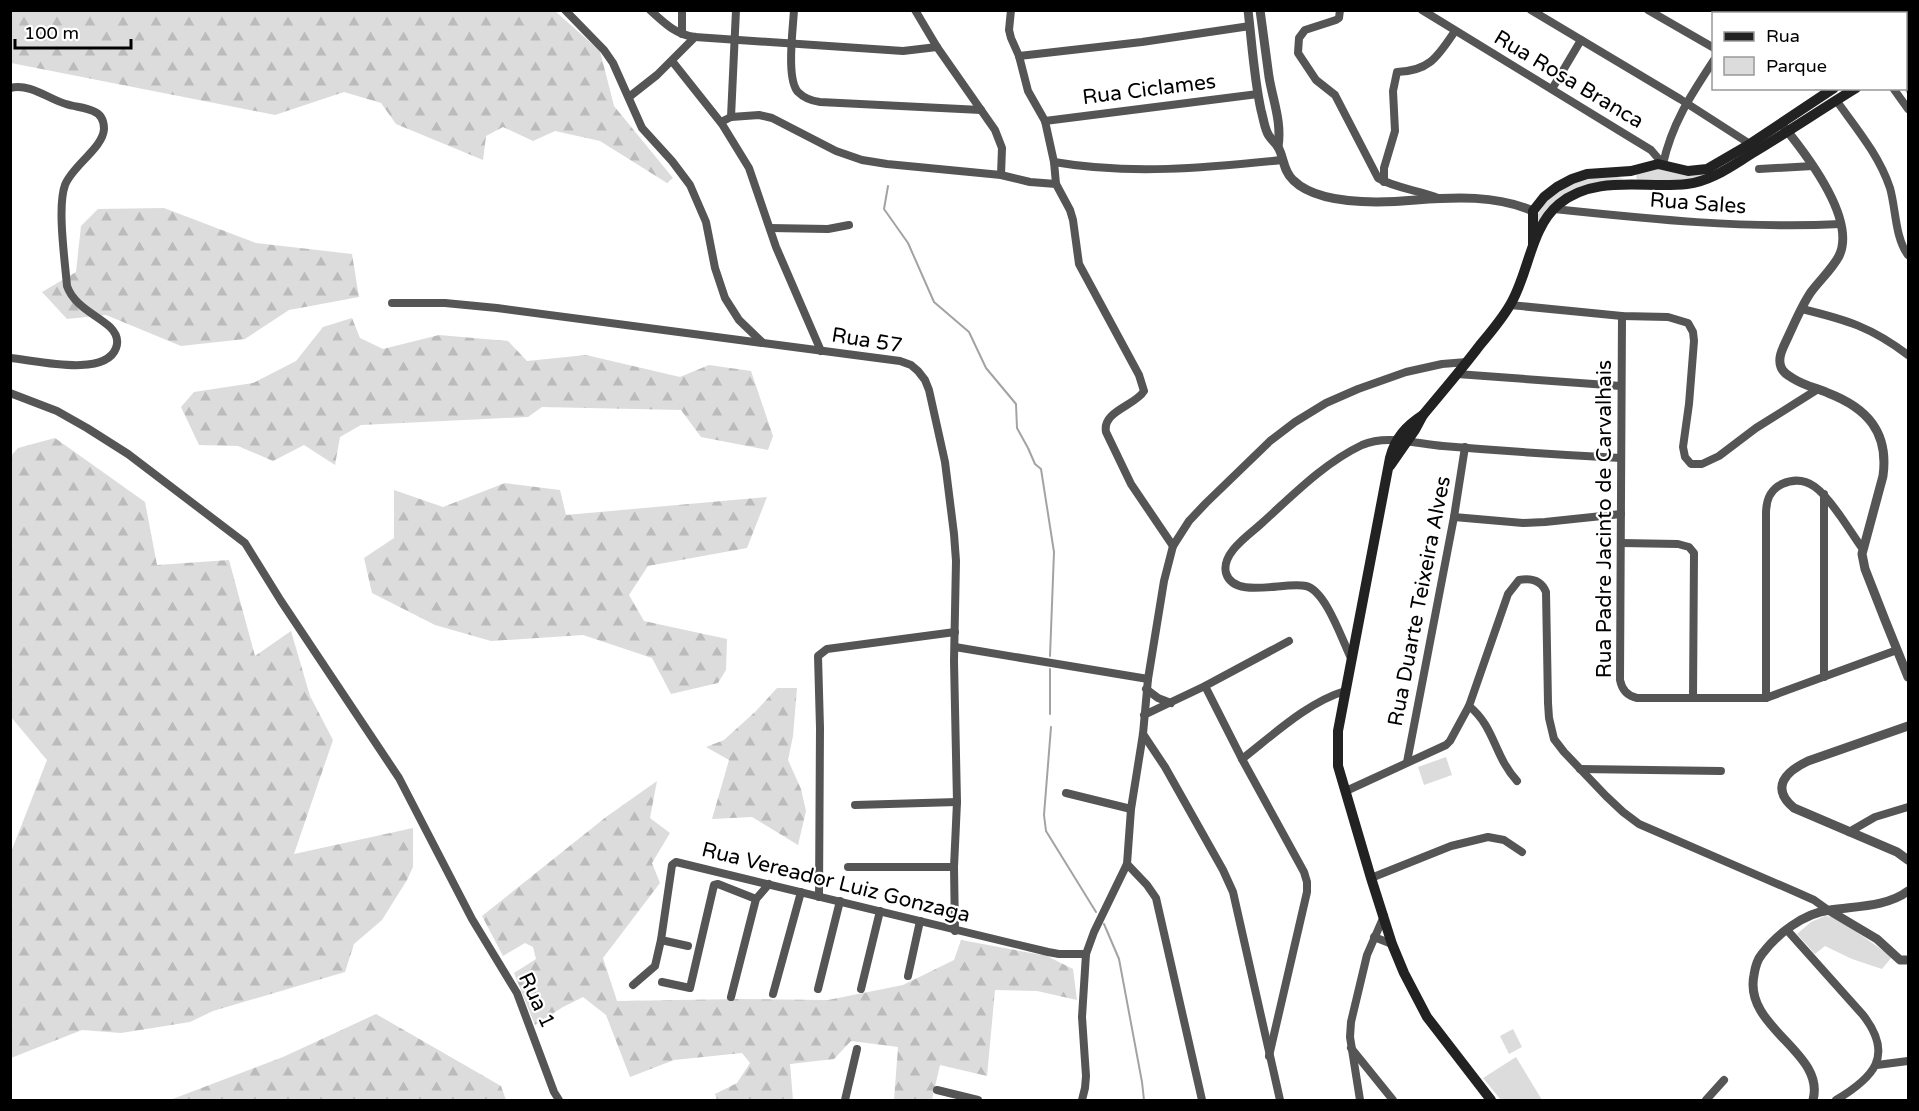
<svg xmlns="http://www.w3.org/2000/svg" width="1919" height="1111" viewBox="0 0 1919 1111" font-family="'Varela Round',sans-serif">
	<style>
		.forest { fill: url(#forest-firs) }
		.green { fill: #dcdcdc }
		.lines { fill: none; stroke-linecap: round; stroke-linejoin: round }
		.stream { stroke: #a3a3a3; stroke-width: 2 }
		.minor { stroke: #555; stroke-width: 8 }
		.tertiary { stroke: #555; stroke-width: 9 }
		.secondary { stroke: #222; stroke-width: 10 }
		.labels { text-anchor: middle; stroke-width: 4.5; stroke-linejoin: round; paint-order: stroke }
		.street-label { font-size: 21px; fill: #000; stroke: #fff }
	</style>
	<defs>
		<pattern id="forest-firs" width="22" height="20" patternUnits="userSpaceOnUse" patternTransform="scale(1.5)"><rect width="22" height="20" fill="#dcdcdc"/><path d="M5 1l3.5 6h-7zM16 11l3.5 6h-7z" fill="#bbb"/></pattern>
	</defs>
	<rect width="100%" height="100%" fill="#fff"/>
	<g class="forest">
		<polygon points="10,11 555,11 600,51 614,106 673,178 667,183 600,141 555,131 533,141 503,127 486,136 483,160 396,124 381,103 344,92 275,115 11,63"/>
		<polygon points="164,208 256,243 352,254 359,297 289,310 245,339 181,346 106,315 67,319 42,292 76,272 81,226 98,209"/>
		<polygon points="352,318 360,338 383,349 439,335 508,341 527,361 586,355 680,377 709,365 751,371 773,436 768,450 701,437 681,410 542,407 528,417 361,425 340,437 335,465 304,445 273,461 238,446 199,445 181,407 194,392 253,383 296,361 323,327"/>
		<polygon points="55,438 145,502 157,565 229,560 255,656 291,631 310,696 333,740 294,854 413,828 413,867 407,880 382,920 354,944 345,972 213,1011 190,1022 121,1033 82,1030 11,1058 11,852 47,760 11,717 11,456 18,448"/>
		<polygon points="505,483 560,490 566,515 767,497 747,548 648,566 629,595 644,621 727,639 726,670 718,683 671,694 652,658 583,635 491,641 435,625 372,593 364,558 394,538 394,490 443,507"/>
		<polygon points="777,688 797,688 793,736 788,760 801,789 806,811 798,845 752,817 712,819 729,760 706,747 724,740 756,711"/>
		<polygon points="657,781 650,818 670,833 652,863 660,883 603,958 617,1001 739,999 828,1000 903,985 954,960 961,940 1047,956 1073,969 1077,1000 1037,991 995,990 987,1076 940,1065 932,1100 894,1100 898,1047 851,1041 834,1059 790,1064 793,1100 717,1100 715,1094 737,1083 750,1063 742,1053 674,1060 630,1077 606,1015 583,997 563,1007 535,1025 514,973 536,959 533,947 525,943 503,956 482,916 606,817"/>
		<polygon points="376,1014 501,1086 506,1100 170,1100 283,1057"/>
	</g>
	<g class="green">
		<polygon points="1653,168 1708,170 1703,179 1639,181 1636,178 1637,174"/>
		<polygon points="1612,175 1624,179 1601,182 1536,224 1538,214 1547,200 1573,181"/>
		<polygon points="1446,757 1452,775 1424,785 1418,767"/>
		<polygon points="1825,916 1837,918 1892,957 1882,969 1852,959 1825,946 1815,954 1797,934 1811,922"/>
		<polygon points="1513,1029 1522,1047 1509,1054 1500,1036"/>
		<polygon points="1516,1057 1542,1100 1501,1100 1483,1078"/>
	</g>
	<g class="lines">
		<g class="stream">
			<polyline points="1853,10 1855,14"/>
			<polyline points="1905,88 1908,93"/>
			<polyline points="888,186 884,209 908,243 934,302 969,332 986,368 1016,404 1017,428 1028,448 1035,464 1041,469 1054,552 1050,656"/>
			<polyline points="1050,669 1050,714"/>
			<polyline points="1051,727 1044,815 1046,831 1096,912"/>
			<polyline points="1104,924 1119,959 1142,1082 1144,1100"/>
		</g>
		<g class="minor">
			<polyline points="565,10 604,50 613,63 642,128 672,161 690,185 706,222 715,268 725,298 739,320 763,343 900,361 911,365 918,371 925,380 929,390 945,462 954,534 956,561 954,661 957,802 954,867 955,931"/>
			<path d="M650 10C663 22 676 35 695 37L903 51 937 47"/>
			<path d="M794 10C793 29 786 79 798 92 804 98 812 101 820 102L981 110"/>
			<polyline points="915,10 937,47 995,130 1002,148 1001,175"/>
			<path d="M1011 10 1009 30 1011 38 1019 56 1028 91 1045 121 1054 162 1056 184 1070 210 1073 220 1079 264 1139 375 1144 391C1135 406 1102 411 1106 432L1131 484 1173 546"/>
			<path d="M1340 10 1339 18 1336 20 1305 30 1299 38 1298 53 1316 80 1335 95 1378 178C1394 188 1419 190 1438 198"/>
			<polyline points="1422,10 1628,136 1651,150 1663,164"/>
			<polyline points="1531,10 1680,99 1750,144"/>
			<polyline points="1648,10 1714,48"/>
			<polyline points="1762,10 1767,14"/>
			<polyline points="1743,14 1745,10"/>
			<polyline points="1903,14 1904,10"/>
			<polyline points="682,34 682,10"/>
			<polyline points="1019,56 1142,42 1250,26"/>
			<polyline points="672,61 722,124 749,168 776,247 821,351"/>
			<path d="M10 88C31 83 48 99 66 104 75 107 85 107 93 111 101 114 104 121 104 129 103 148 72 166 65 185 57 207 65 261 67 286 74 306 95 314 110 327 116 333 119 340 116 348 105 378 35 360 10 358"/>
			<polyline points="1893,88 1908,109"/>
			<polyline points="1552,89 1581,40"/>
			<polyline points="629,97 657,75 695,37"/>
			<path d="M1836 100C1856 128 1879 155 1890 188 1896 209 1895 238 1908 255"/>
			<polyline points="731,117 759,115 772,118 836,151 862,160 887,164 1001,175 1030,182 1056,184"/>
			<polyline points="1045,121 1258,94"/>
			<polyline points="721,122 731,117 736,10"/>
			<path d="M1054 162C1129 175 1206 168 1282 160"/>
			<path d="M1663 164C1672 123 1691 95 1714 60"/>
			<polyline points="1759,169 1813,166"/>
			<path d="M1384 182V168L1395 131 1393 91 1397 72C1430 71 1438 56 1455 31"/>
			<path d="M1554 209C1649 219 1745 229 1841 224"/>
			<polyline points="770,228 828,229 849,225"/>
			<polyline points="392,303 445,303 497,308 762,343"/>
			<polyline points="1510,305 1622,316 1668,317 1688,323 1693,332 1694,341 1689,404 1683,447 1685,457 1691,464 1702,464 1719,456 1756,428 1818,389"/>
			<path d="M1802 309C1847 320 1871 327 1908 355"/>
			<path d="M1622 316 1620 680C1622 690 1627 696 1637 698H1766L1897 650"/>
			<polyline points="1457,374 1621,386"/>
			<polyline points="10,393 57,411 87,428 128,454 245,543 281,601 399,778 472,919 517,993 554,1092 559,1100"/>
			<polyline points="1824,494 1824,677"/>
			<polyline points="1454,517 1523,523 1545,522 1621,514"/>
			<polyline points="1621,543 1678,544 1689,547 1694,553 1693,698"/>
			<polyline points="955,647 1148,679"/>
			<path d="M1351 658C1342 640 1326 591 1306 586 1285 581 1234 600 1226 573 1221 553 1249 535 1262 523 1293 495 1324 463 1362 445 1387 434 1417 444 1443 446 1502 451 1562 455 1621 458"/>
			<polyline points="1205,686 1242,759 1304,872 1307,882 1307,892 1269,1056"/>
			<polyline points="1146,689 1158,698 1171,703"/>
			<path d="M1766 698V514C1766 501 1769 490 1782 484 1811 471 1827 498 1841 517 1848 527 1855 538 1862 548"/>
			<path d="M1469 706C1495 727 1494 756 1517 781"/>
			<polyline points="1144,715 1205,686 1289,641"/>
			<polyline points="1143,734 1165,767 1223,870 1233,892 1280,1100"/>
			<path d="M1242 759C1273 735 1308 702 1345 691"/>
			<polyline points="1407,762 1454,517 1465,447"/>
			<polyline points="1580,769 1721,771"/>
			<path d="M1346 791 1446 745 1450 741 1469 706 1508 594 1519 580C1531 578 1541 580 1546 592L1548 703 1549 718 1554 739 1564 752 1606 796 1623 812 1639 824 1796 892 1814 900 1828 910"/>
			<polyline points="1066,793 1131,809"/>
			<polyline points="855,805 957,802"/>
			<polyline points="1849,832 1875,817 1908,807"/>
			<polyline points="1127,864 1147,885 1156,898 1202,1100"/>
			<polyline points="848,867 954,867"/>
			<polyline points="1371,878 1451,846 1488,837 1504,840 1522,852"/>
			<polyline points="819,897 820,728 818,656 827,649 955,632"/>
			<path d="M1787 930 1863 1015C1895 1056 1873 1078 1836 1100"/>
			<polyline points="1374,937 1392,944"/>
			<polyline points="661,940 688,946"/>
			<polyline points="908,976 920,921"/>
			<polyline points="662,982 690,988 714,885 718,884 756,899"/>
			<polyline points="633,985 655,966 661,940 672,865 676,862 1048,952 1059,954 1086,954"/>
			<polyline points="818,989 840,901"/>
			<polyline points="861,989 880,911"/>
			<polyline points="773,994 801,892"/>
			<polyline points="731,997 756,899 769,884"/>
			<polyline points="1351,1048 1393,1100"/>
			<polyline points="1877,1065 1908,1061"/>
			<polyline points="937,1090 978,1100"/>
			<polyline points="845,1100 857,1049"/>
			<polyline points="1082,1100 1085,1088 1086,1076 1082,1017 1086,954 1094,932 1127,864 1131,809 1143,734 1148,679 1164,581 1173,546 1189,521 1206,503 1270,441 1295,422 1326,403 1358,389 1406,372 1442,364 1467,362"/>
			<polyline points="1360,1100 1350,1037 1351,1022 1367,955 1384,916"/>
			<polyline points="1706,1100 1724,1080"/>
		</g>
		<g class="tertiary">
			<path d="M1248 10C1252 44 1254 78 1261 110 1263 117 1264 125 1267 132 1269 138 1275 142 1278 147 1284 157 1283 171 1293 180 1319 206 1382 203 1416 200 1455 197 1496 195 1533 211"/>
			<path d="M1260 10C1263 33 1266 55 1269 77 1273 101 1282 122 1278 147"/>
			<path d="M1784 127C1806 154 1857 219 1839 256 1832 269 1820 280 1811 292 1802 305 1795 322 1788 337 1784 346 1777 357 1781 367 1783 373 1789 376 1794 379 1805 386 1817 388 1828 393 1867 408 1889 432 1883 476L1862 554 1865 569 1885 620 1908 677"/>
			<path d="M1908 726 1808 761C1787 771 1769 787 1794 808L1897 852 1908 860"/>
			<polyline points="1830,911 1877,939 1900,960 1908,960"/>
			<path d="M1813 1100C1826 1052 1743 1028 1754 975 1755 968 1757 960 1762 954 1777 934 1804 913 1830 910 1855 906 1887 907 1908 891"/>
		</g>
		<g class="secondary">
			<polyline points="1906,56 1908,56"/>
			<polyline points="1906,67 1908,67"/>
			<polyline points="1533,244 1533,211 1544,197 1557,187 1572,179 1587,174 1631,171 1658,164 1688,171 1707,169 1750,144 1834,88"/>
			<path d="M1423 415C1406 426 1395 438 1390 458L1338 731V766L1371 878 1392 944 1404 973 1427 1017 1491 1100"/>
			<path d="M1390 466 1415 430 1423 415C1442 392 1462 369 1480 345 1491 332 1502 319 1510 305 1529 274 1530 228 1559 204 1595 174 1645 189 1687 184 1713 181 1734 164 1756 151 1789 131 1822 109 1856 88"/>
		</g>
	</g>
	<g class="labels">
		<g class="street-label">
			<text transform="translate(1569 79) rotate(31)" y="7">Rua Rosa Branca</text>
			<text transform="translate(1149 89) rotate(-7)" y="7">Rua Ciclames</text>
			<text transform="translate(1698 203) rotate(4)" y="7">Rua Sales</text>
			<text transform="translate(867 340) rotate(9)" y="7">Rua 57</text>
			<text transform="translate(1604 519) rotate(-90)" y="7">Rua Padre Jacinto de Carvalhais</text>
			<text transform="translate(1419 601) rotate(-79)" y="7">Rua Duarte Teixeira Alves</text>
			<text transform="translate(836 882) rotate(14)" y="7">Rua Vereador Luiz Gonzaga</text>
			<text transform="translate(537 1000) rotate(65)" y="7">Rua 1</text>
		</g>
	</g>
	<rect width="1919" height="1111" fill="none" stroke="#000000" stroke-width="24"/>
	<rect x="1712" y="12" width="195" height="78" fill="#ffffff" stroke="#999999" stroke-width="1.5"/>
	<rect x="1724" y="32" width="30" height="9" fill="#222222" stroke="#999999" stroke-width="1.5"/>
	<text x="1766" y="42" font-size="18" fill="#000000">Rua</text>
	<rect x="1724" y="57" width="30" height="18" fill="#dcdcdc" stroke="#999999" stroke-width="1.5"/>
	<text x="1766" y="72" font-size="18" fill="#000000">Parque</text>
	<path d="M15 39v9h116v-9" fill="none" stroke="#000000" stroke-width="3"/>
	<text x="24" y="39" font-size="18" fill="#000000" stroke="#ffffff" stroke-width="4.5" paint-order="stroke">100 m</text>
</svg>
